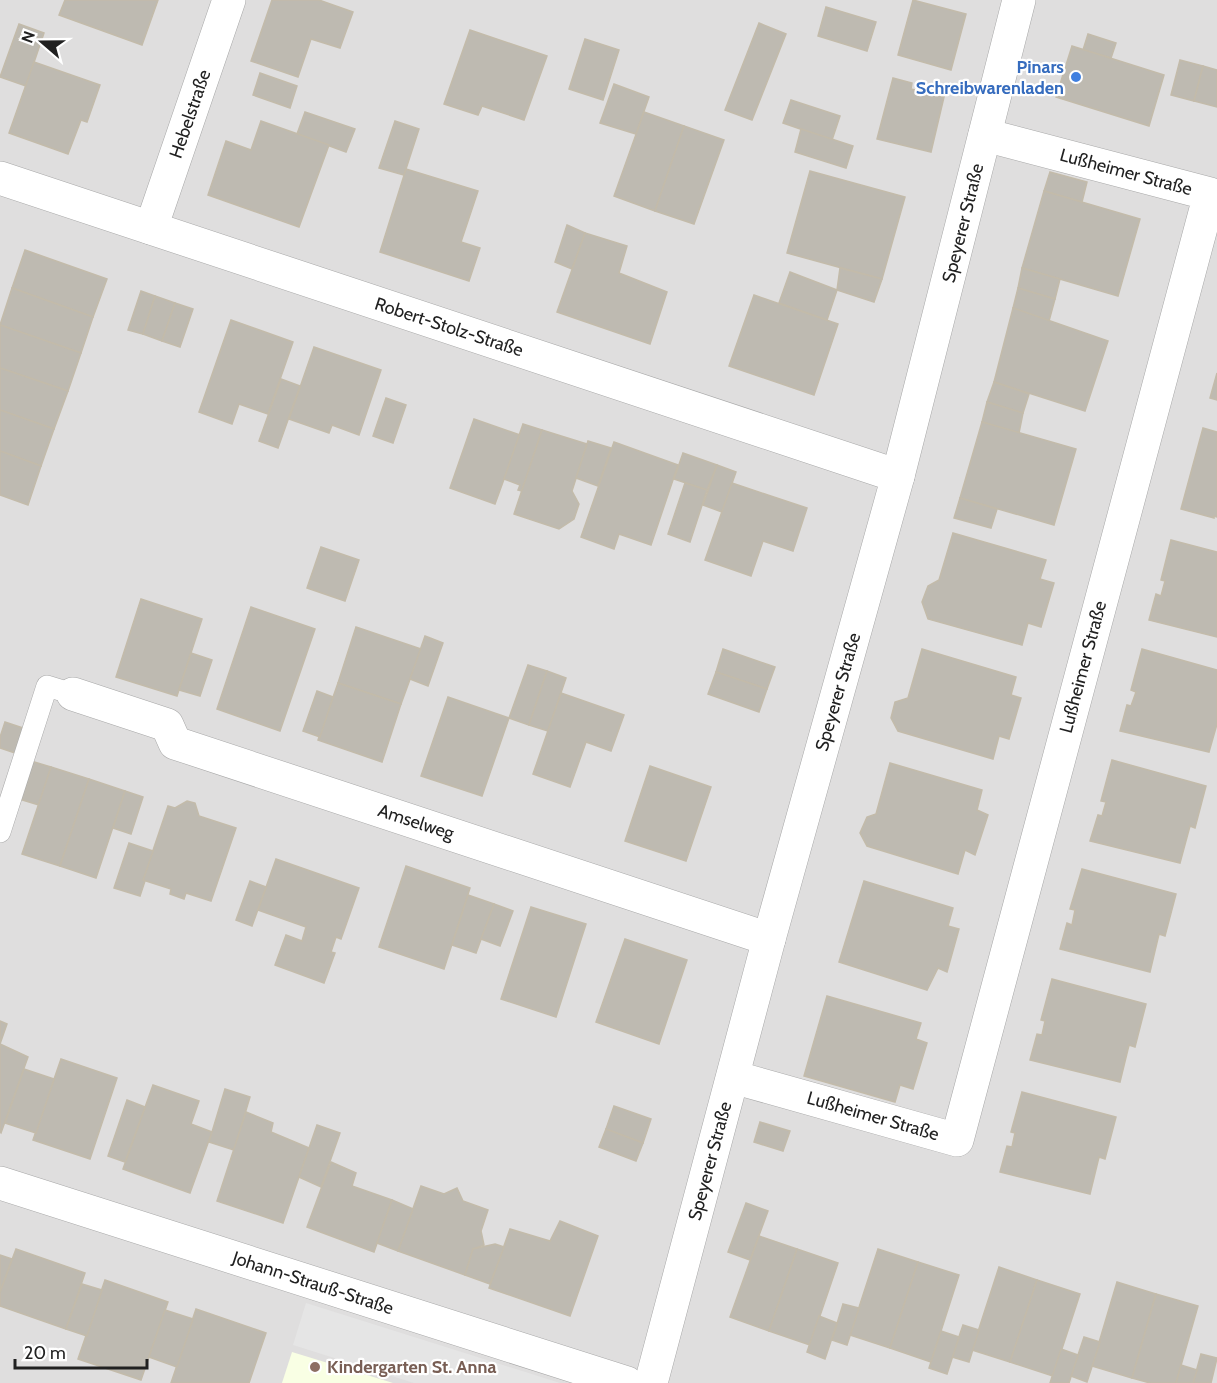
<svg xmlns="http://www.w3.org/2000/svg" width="1217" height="1383" viewBox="0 0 1217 1383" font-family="Cabin,sans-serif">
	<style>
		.residential { fill: #dfdede }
		.education { fill: #f9ffe4 }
		.parking { fill: #e5e5e5 }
		.building { fill: #bebab1; stroke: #c3bbaa; stroke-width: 1.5 }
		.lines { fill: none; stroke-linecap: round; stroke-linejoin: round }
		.lane-casing { stroke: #a8a8a8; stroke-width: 22 }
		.street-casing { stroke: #a8a8a8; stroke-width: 34 }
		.lane { stroke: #fff; stroke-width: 21 }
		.street { stroke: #fff; stroke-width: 33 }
		.shop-dot { fill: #3f7fe0; stroke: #fff; stroke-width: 2 }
		.education-dot { fill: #8d6e63; stroke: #fff; stroke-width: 2 }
		.labels { text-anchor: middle; stroke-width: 4.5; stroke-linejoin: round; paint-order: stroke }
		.shop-label { font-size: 18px; font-weight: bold; fill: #366cbe; stroke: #fff; text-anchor: end }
		.street-label { font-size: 18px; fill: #212121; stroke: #fff }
		.education-label { font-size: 18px; font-weight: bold; fill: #785e54; stroke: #fff; text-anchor: start }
	</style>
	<rect width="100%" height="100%" fill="#f1f0e8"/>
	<rect class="residential" x="0" y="0" width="1217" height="1383"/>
	<polygon class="education" points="292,1352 393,1383 282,1383"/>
	<polygon class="parking" points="306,1303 560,1383 414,1383 293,1345"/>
	<g class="building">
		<polygon points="65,0 158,0 142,45 59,15"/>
		<polygon points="272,0 319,0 353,12 340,48 311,39 298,77 251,61"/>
		<polygon points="913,0 966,14 951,70 898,55"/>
		<polygon points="826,7 876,22 867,51 818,36"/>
		<polygon points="759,23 786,34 752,120 725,110"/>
		<polygon points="19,24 44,33 26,86 0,77"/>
		<polygon points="470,30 547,56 524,120 482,106 478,115 444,104"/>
		<polygon points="1088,34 1116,43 1111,58 1083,50"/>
		<polygon points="585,39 619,50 603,100 569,89"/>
		<polygon points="1072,46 1164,75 1149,126 1056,97"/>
		<polygon points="1180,60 1203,66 1194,101 1171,95"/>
		<polygon points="34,62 100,85 87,122 81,120 68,154 9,133"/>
		<polygon points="1203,66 1217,70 1217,107 1194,101"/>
		<polygon points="260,73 297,86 290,108 253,95"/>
		<polygon points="893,78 912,83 911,89 944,97 931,152 877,139"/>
		<polygon points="614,84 649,97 636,134 600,123"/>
		<polygon points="791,100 840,116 832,140 783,123"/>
		<polygon points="305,112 355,129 346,152 297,134"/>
		<polygon points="644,112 684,126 655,211 614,196"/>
		<polygon points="261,121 329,145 299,227 208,195 226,141 251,150"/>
		<polygon points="395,121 419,129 404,175 379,168"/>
		<polygon points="684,126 724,140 694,224 655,211"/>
		<polygon points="801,129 853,146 846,168 795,152"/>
		<polygon points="406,169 478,191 461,242 480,248 469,281 380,252"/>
		<polygon points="810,171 905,197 882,279 787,253"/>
		<polygon points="1050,172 1087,182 1082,202 1044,191"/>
		<polygon points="1044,191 1140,219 1118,296 1022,268"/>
		<polygon points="567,225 585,233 572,269 555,262"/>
		<polygon points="585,233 627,246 619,273 667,292 650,344 557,312"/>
		<polygon points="25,250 107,279 93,317 12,288"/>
		<polygon points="840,268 882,279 874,302 837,290"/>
		<polygon points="1022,268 1060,279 1055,299 1018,288"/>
		<polygon points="790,272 837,290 827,320 779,303"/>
		<polygon points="12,288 93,317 81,353 0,325"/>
		<polygon points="1018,288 1055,299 1049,321 1013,308"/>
		<polygon points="141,291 155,296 143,334 128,330"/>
		<polygon points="754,295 838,324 814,395 729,366"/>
		<polygon points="155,296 175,303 162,341 143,334"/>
		<polygon points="175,303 193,309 180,347 162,341"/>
		<polygon points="1013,308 1108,341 1085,411 994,382"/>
		<polygon points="231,320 293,342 268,414 239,404 232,424 199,412"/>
		<polygon points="0,325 81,353 68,391 0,368"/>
		<polygon points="314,347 381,370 359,435 332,425 329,433 289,419"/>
		<polygon points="0,368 68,391 54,429 0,410"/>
		<polygon points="1217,373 1217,400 1210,398"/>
		<polygon points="281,379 300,386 278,448 259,441"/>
		<polygon points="994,382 1029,394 1023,413 987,402"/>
		<polygon points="386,398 406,405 393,443 373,436"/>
		<polygon points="987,402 1023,413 1019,433 982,422"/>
		<polygon points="0,410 54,429 41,466 0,451"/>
		<polygon points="474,419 520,435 495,504 450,488"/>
		<polygon points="982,422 1076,449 1054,525 960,498"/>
		<polygon points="523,424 542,430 522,491 518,490 520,485 504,479"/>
		<polygon points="1203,428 1217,432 1217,517 1214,516 1214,518 1181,509"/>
		<polygon points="542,430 587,444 572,491 579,504 574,519 559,529 514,514"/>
		<polygon points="588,441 611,448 598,486 576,478"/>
		<polygon points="614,442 678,465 651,545 619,534 614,549 581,537"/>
		<polygon points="0,451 41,466 28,505 0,495"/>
		<polygon points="683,453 717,465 707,490 674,479"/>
		<polygon points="717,465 736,472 722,512 703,505"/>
		<polygon points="685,483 707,490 690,542 668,534"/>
		<polygon points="732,483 807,508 793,551 763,541 751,576 705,560"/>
		<polygon points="960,498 997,509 991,528 954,518"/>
		<polygon points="953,533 1046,560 1040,579 1054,583 1041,627 1028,623 1022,645 928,619 922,602 928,586 939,580"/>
		<polygon points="1171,540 1217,552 1217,637 1149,620 1156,594 1161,596 1165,581 1161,580"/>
		<polygon points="321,547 359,560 345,601 307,588"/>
		<polygon points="141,599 202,619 177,696 116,677"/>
		<polygon points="251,607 315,629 280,731 217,709"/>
		<polygon points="356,627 421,649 401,704 338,683"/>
		<polygon points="425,636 443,643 428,686 410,679"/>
		<polygon points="723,649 775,667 767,689 716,672"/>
		<polygon points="922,649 1016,677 1011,695 1021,698 1009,739 999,736 993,759 898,731 891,718 895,702 908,698"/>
		<polygon points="1142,649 1217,670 1217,724 1209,752 1120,731 1127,705 1131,706 1136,692 1131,690"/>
		<polygon points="191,653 212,660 200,696 179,690"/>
		<polygon points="528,665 547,671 529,725 509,718"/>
		<polygon points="547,671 566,678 548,731 529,725"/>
		<polygon points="716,672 767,689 759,712 708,694"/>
		<polygon points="338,683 401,704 382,762 318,740"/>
		<polygon points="317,691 333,697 320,737 303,731"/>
		<polygon points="561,693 624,715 611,751 586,742 570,787 533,774"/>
		<polygon points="448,697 509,718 482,796 421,776"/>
		<polygon points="5,722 29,730 21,755 0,748 0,737"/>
		<polygon points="1112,760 1206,786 1195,828 1190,826 1180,863 1090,841 1098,815 1102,816 1106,802 1101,801"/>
		<polygon points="31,761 51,767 39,805 19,799"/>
		<polygon points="890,763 982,790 977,810 988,815 975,855 965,850 958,874 867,846 860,833 867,817 876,814"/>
		<polygon points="650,766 711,787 686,861 625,841"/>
		<polygon points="51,767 89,779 60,866 22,854"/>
		<polygon points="89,779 125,791 96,878 60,866"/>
		<polygon points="125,791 143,797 131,834 113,828"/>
		<polygon points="187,801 195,803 199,816 236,828 211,901 186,893 184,899 170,894 171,889 143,880 168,806 175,808"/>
		<polygon points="129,843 153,851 143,880 145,881 140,896 114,888"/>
		<polygon points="276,859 359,888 341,939 336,937 331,952 335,953 324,983 275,965 286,935 302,941 306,927 258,910"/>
		<polygon points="406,866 470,888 444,969 379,947"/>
		<polygon points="1082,869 1176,894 1165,936 1159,934 1150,972 1060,949 1067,923 1072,925 1075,910 1070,909"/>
		<polygon points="250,881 266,887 252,926 236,920"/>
		<polygon points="864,881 953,908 948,926 959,929 947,972 938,968 927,990 839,962"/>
		<polygon points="468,895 494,904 476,953 452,945"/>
		<polygon points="494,904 513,911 500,946 481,939"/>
		<polygon points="531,907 586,924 556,1017 501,999"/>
		<polygon points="625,939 687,960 659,1044 596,1022"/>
		<polygon points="1052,979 1146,1004 1135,1047 1129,1045 1120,1082 1030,1060 1037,1034 1042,1035 1045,1021 1041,1020"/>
		<polygon points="827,996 921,1023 916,1039 927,1043 913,1089 900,1085 895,1102 804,1076"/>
		<polygon points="0,1021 7,1024 0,1044"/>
		<polygon points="0,1044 28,1057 1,1133 0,1132"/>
		<polygon points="61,1059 117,1078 90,1159 33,1140"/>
		<polygon points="24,1069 54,1079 36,1133 5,1123"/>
		<polygon points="153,1085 199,1101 191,1124 212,1132 190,1193 123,1169"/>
		<polygon points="225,1089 250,1097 234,1150 209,1142"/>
		<polygon points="1022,1092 1116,1117 1105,1159 1099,1157 1090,1194 1000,1172 1007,1146 1012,1147 1015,1133 1011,1132"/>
		<polygon points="127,1100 145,1107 125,1162 108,1156"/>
		<polygon points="614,1106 651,1119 643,1143 606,1129"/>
		<polygon points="246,1112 273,1123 271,1132 309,1148 283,1223 217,1201"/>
		<polygon points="760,1122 790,1131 783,1151 754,1142"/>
		<polygon points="317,1125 340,1133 321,1187 299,1177"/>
		<polygon points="606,1129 643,1143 636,1161 599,1147"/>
		<polygon points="331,1162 356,1173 352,1186 392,1200 374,1252 307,1227"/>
		<polygon points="421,1186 444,1194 457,1188 463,1201 488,1210 481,1231 484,1245 473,1249 465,1275 398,1251"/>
		<polygon points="392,1200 413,1209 398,1251 377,1243"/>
		<polygon points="746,1203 768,1211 750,1260 728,1252"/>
		<polygon points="560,1221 598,1236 570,1316 489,1288 510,1229 550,1241"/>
		<polygon points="759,1236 797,1249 769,1331 730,1317"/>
		<polygon points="495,1244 504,1247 490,1284 465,1275 473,1249"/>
		<polygon points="16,1249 85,1273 66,1329 0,1306 0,1292"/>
		<polygon points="797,1249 838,1263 810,1345 769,1331"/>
		<polygon points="878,1249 918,1262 890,1348 850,1335"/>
		<polygon points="0,1255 12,1259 0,1292"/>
		<polygon points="918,1262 959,1275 931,1362 890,1348"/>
		<polygon points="999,1267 1037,1280 1010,1362 972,1350"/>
		<polygon points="105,1280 168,1302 141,1380 78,1359"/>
		<polygon points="1037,1280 1080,1294 1053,1376 1010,1362"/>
		<polygon points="1117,1282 1156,1294 1132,1378 1092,1366"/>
		<polygon points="82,1284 102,1290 87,1336 66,1329"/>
		<polygon points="1156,1294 1198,1306 1176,1383 1150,1383 1132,1378"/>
		<polygon points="843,1304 859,1308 847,1345 832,1340"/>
		<polygon points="196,1309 266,1333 249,1383 171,1383"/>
		<polygon points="165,1310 193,1319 177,1367 149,1357"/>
		<polygon points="819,1316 837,1323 825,1359 807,1352"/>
		<polygon points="963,1325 979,1330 969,1362 952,1357"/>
		<polygon points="941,1331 959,1337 947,1374 929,1368"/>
		<polygon points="1084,1337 1100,1342 1087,1382 1071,1376"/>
		<polygon points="1061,1349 1078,1355 1069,1383 1050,1383"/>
		<polygon points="1201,1354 1217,1358 1211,1383 1193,1383"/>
		<polygon points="1181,1365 1197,1370 1193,1383 1176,1383"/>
	</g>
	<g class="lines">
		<defs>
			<polyline id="lane" points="0,832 47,686 73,694"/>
			<g id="street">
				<polyline points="0,178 898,476"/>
				<polyline points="151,228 229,0"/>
				<polyline points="73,694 167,725 175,743 769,939"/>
				<polyline points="733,1077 957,1140 1210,194 985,135"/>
				<polyline points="0,1183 627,1383"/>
				<polyline points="651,1383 769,939 898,476 1019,0"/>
			</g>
		</defs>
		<use href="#lane" class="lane-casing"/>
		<use href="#street" class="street-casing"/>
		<use href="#lane" class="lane"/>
		<use href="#street" class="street"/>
	</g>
	<circle class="shop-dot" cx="1076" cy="77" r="6"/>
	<circle class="education-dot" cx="315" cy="1367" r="6"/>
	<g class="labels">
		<g class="shop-label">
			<text x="1064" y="73">Pinars<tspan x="1064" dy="21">Schreibwarenladen</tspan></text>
		</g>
		<g class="street-label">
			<text transform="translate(190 114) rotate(-71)" y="6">Hebelstraße</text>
			<text transform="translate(1126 172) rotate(15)" y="6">Lußheimer Straße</text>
			<text transform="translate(963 223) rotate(-76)" y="6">Speyerer Straße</text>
			<text transform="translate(449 327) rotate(18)" y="6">Robert-Stolz-Straße</text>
			<text transform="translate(1083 667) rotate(-75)" y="6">Lußheimer Straße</text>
			<text transform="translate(838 692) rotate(-74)" y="6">Speyerer Straße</text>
			<text transform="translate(416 822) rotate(18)" y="6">Amselweg</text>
			<text transform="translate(873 1116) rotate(16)" y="6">Lußheimer Straße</text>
			<text transform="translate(710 1161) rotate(-75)" y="6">Speyerer Straße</text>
			<text transform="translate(313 1283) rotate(18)" y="6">Johann-Strauß-Straße</text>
		</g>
		<g class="education-label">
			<text x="327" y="1373">Kindergarten St. Anna</text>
		</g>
	</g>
	<g transform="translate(42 42) rotate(290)" stroke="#ffffff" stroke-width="4.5" paint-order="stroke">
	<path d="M0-4.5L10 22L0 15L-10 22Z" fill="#212121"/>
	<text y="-9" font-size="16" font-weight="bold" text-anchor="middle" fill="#212121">N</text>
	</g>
	<path d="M15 1359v9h132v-9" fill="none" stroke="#212121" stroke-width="3"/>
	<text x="24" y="1359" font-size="18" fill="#212121" stroke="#ffffff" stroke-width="4.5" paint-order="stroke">20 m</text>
</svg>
